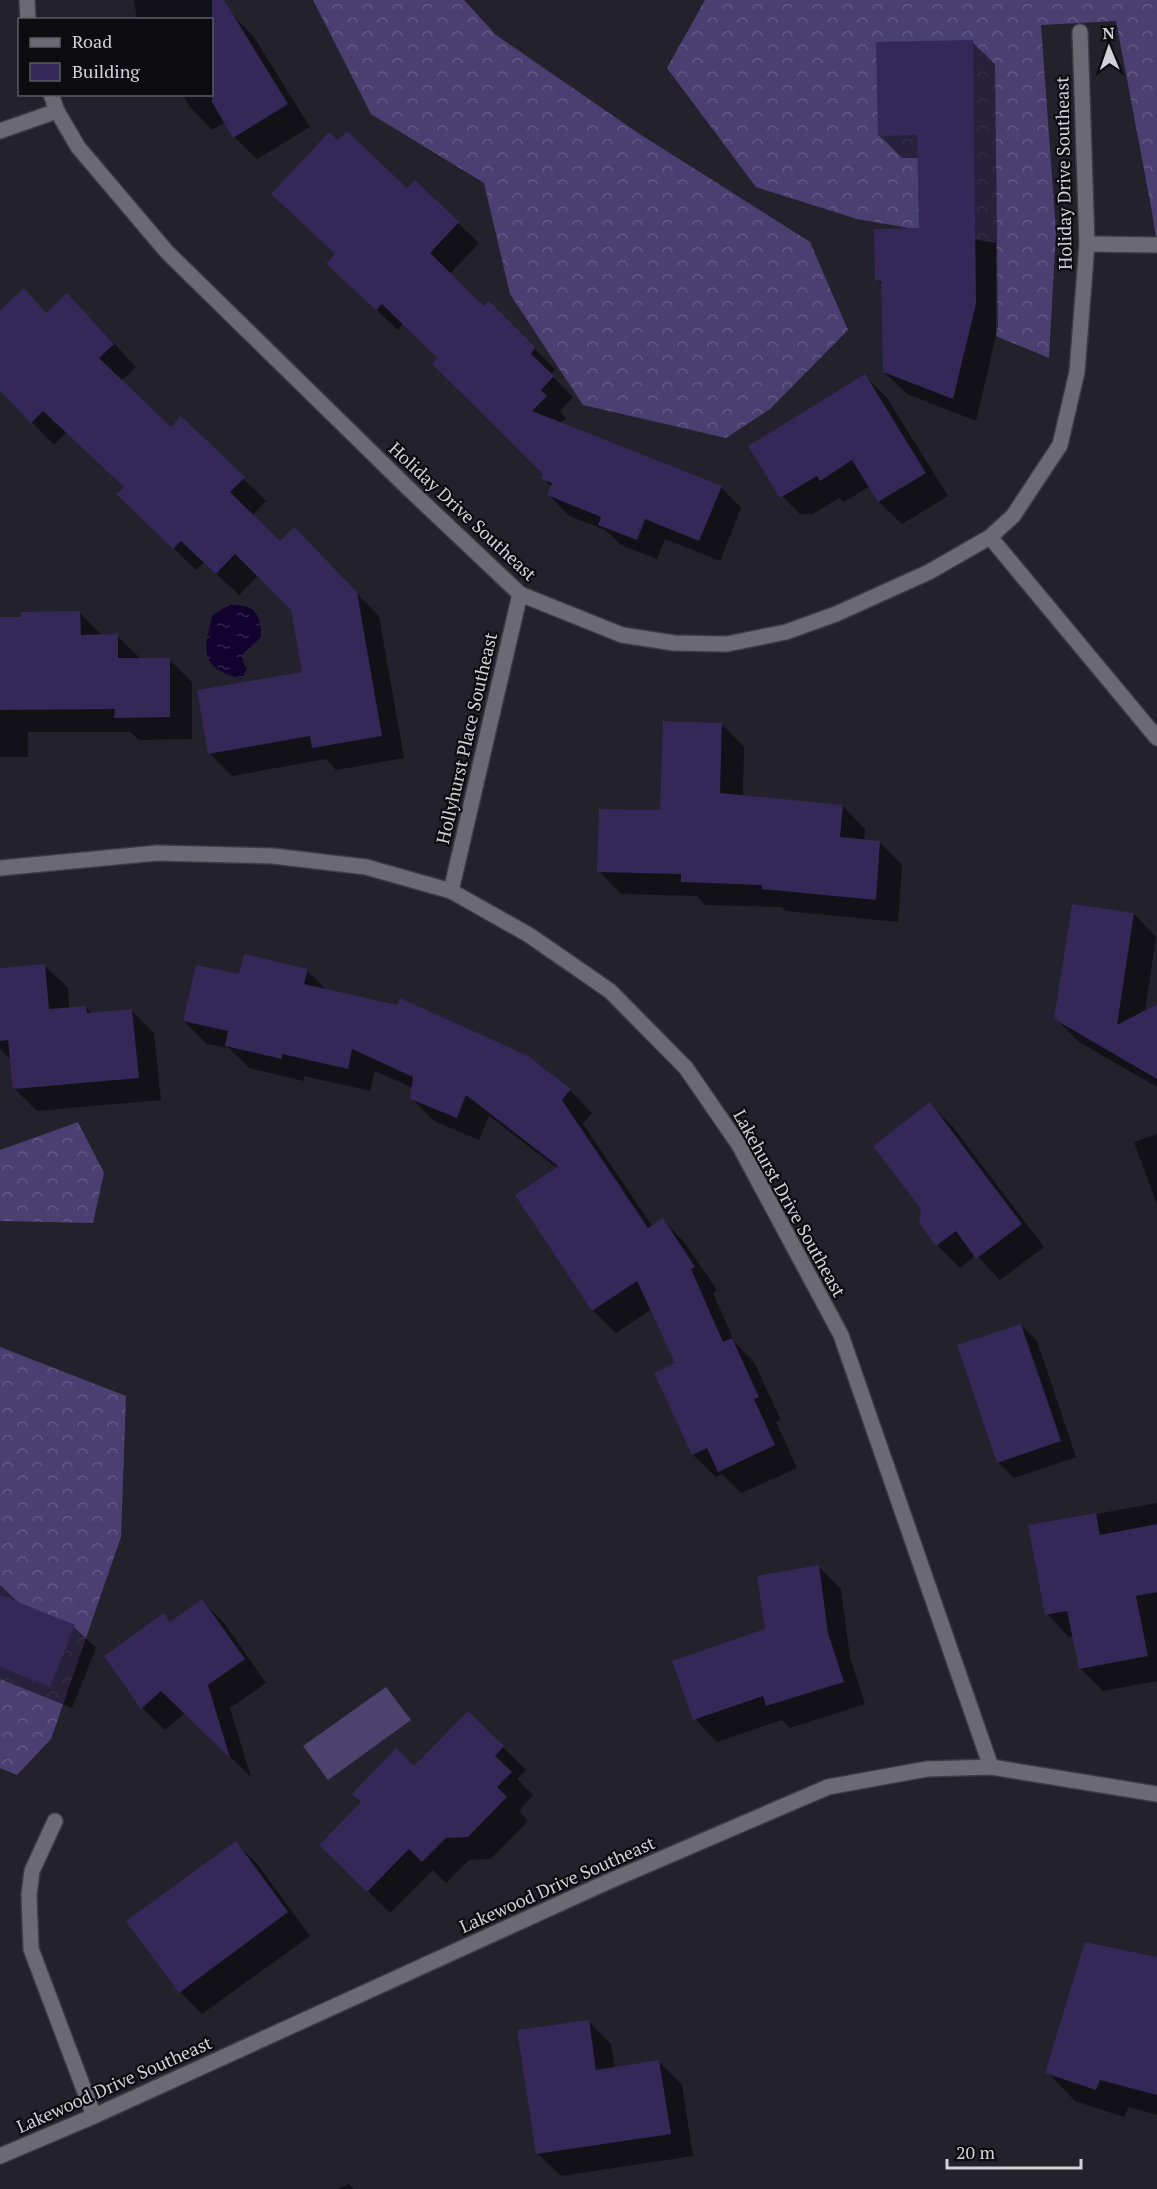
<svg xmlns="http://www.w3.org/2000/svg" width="1157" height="2189" font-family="'PT Serif',serif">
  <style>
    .forest { fill: url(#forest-crowns) }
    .garden { fill: #4b426d }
    .water { fill: url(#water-ripples) }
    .shadow { fill: #0007 }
    .building { fill: #332858 }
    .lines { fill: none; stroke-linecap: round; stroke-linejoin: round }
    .minor-casing { stroke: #3b3b42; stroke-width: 18 }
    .minor { stroke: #6a6974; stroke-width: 15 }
    .labels { text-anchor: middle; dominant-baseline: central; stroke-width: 4.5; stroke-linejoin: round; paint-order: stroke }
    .street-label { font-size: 18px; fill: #d1d1d7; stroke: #0c0c10 }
  </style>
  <defs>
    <pattern id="forest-crowns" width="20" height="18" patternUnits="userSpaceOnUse" patternTransform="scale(1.5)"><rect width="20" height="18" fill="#493f71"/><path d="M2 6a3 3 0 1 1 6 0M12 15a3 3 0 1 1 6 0" fill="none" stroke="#625a84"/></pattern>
    <pattern id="water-ripples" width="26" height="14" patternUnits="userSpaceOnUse" patternTransform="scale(1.5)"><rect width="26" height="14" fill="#11022f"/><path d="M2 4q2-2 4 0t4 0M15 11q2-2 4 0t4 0" fill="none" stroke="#33264c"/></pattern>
  </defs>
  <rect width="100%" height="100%" fill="#23212b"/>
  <!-- forest -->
  <g class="forest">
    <path d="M313 0H464L496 35 638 133 810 242 848 330 770 409 726 438 583 405 510 294 484 183 371 114Z"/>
    <path d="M705 0H1157V246L1152 212 1116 21 1041 25 1056 231 1049 358 996 336V243L857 219 756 187 667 68Z"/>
    <path d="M78 1122 104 1173 93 1223 0 1221V1150Z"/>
    <path d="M0 1347 126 1396 121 1537 51 1739 17 1775 0 1768Z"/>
  </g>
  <!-- garden -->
  <path class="garden" d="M386 1687 411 1720 328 1780 303 1746Z"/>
  <!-- water -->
  <path class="water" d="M229 605C253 604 261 612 261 637L242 655 244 665 247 668 242 679C200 668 202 652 213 615Z"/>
  <!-- shadow -->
  <g class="shadow">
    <path d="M134 0H213L232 14 254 37 310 127 257 159 234 137 225 122 212 130 190 107 182 94H212V20H137Z"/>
    <path d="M972 42 995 64 998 327 976 421 907 394 884 372 883 286 876 279 920 230 919 158H902L879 135Z"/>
    <path d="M415 182 479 243 449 275 484 308 489 303 555 369 551 375 573 397 560 411 566 418 560 424 721 487 741 508 720 561 665 539 657 559 621 545 605 530 569 516 549 495 552 487 543 478 545 474 439 358 403 323 398 330 349 284 407 190Z"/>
    <path d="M24 290 47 314 90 318 136 367 121 381 171 429 181 418 266 501 252 516 280 543 294 529 379 616 404 758 336 770 326 759 232 776 209 753 304 674 293 609 259 575 239 595 204 562 196 570 141 517 125 487 67 432 54 445 0 389V312Z"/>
    <path d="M864 375 887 398 948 496 902 524 879 502 870 486 844 502 839 498 813 514H800L777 491Z"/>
    <path d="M80 613 103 636H117L141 659H169L192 682V739L139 740 130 732H28V757H0V618Z"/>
    <path d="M722 724 744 747 743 796 843 806 865 829 864 841 879 842 902 865 898 922 786 911 782 907 705 905 697 896 621 894 599 871 662 812Z"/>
    <path d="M1134 914 1156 937 1145 1012 1157 1006V1087L1079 1042 1056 1019Z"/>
    <path d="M45 966 68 988 69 1009 86 1007 93 1014 132 1011 154 1033 161 1100 37 1111 14 1088 11 1060 0 1049V969Z"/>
    <path d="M307 970 327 991 570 1090 592 1113 583 1124 653 1227 663 1220 685 1243 717 1290 713 1293 735 1343 754 1362 781 1420 776 1422 797 1468 741 1493 722 1474 716 1477 693 1455 677 1364 652 1309 616 1333 593 1310 517 1195 557 1168 489 1116 479 1140 434 1121 411 1098 413 1088 375 1071 370 1091 304 1076V1081L249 1068 229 1048 207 1044 184 1021 240 976Z"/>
    <path d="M930 1104 953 1127 1044 1247 1000 1280 976 1255 960 1268 937 1245Z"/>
    <path d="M1157 1134V1204L1134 1142Z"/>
    <path d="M1021 1325 1037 1341 1076 1457 1014 1478 998 1462Z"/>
    <path d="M1157 1503V1681L1103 1691 1080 1668 1074 1636 1069 1637 1047 1614 1030 1526Z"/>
    <path d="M819 1567 841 1589 850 1657 865 1704 790 1728 782 1720 717 1742 695 1719Z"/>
    <path d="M0 1585 21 1605 74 1627 96 1648 72 1708 0 1679Z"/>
    <path d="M202 1601 225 1624 266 1683 230 1708 251 1777 185 1713 165 1730 142 1708 106 1657 164 1615 172 1623Z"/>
    <path d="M468 1713 526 1770 517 1779 533 1795 519 1811 528 1821 491 1859 469 1860 446 1883 433 1870 390 1913 321 1845 414 1768Z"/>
    <path d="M236 1843 258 1865 310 1936 202 2014 180 1992Z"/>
    <path d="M1157 1964V2115L1129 2107 1124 2117 1075 2101 1047 2072Z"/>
    <path d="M588 2021 611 2044 615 2069 659 2062 682 2085 693 2156 561 2176 538 2154Z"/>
    <path d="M349 2184 354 2189H338Z"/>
  </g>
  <!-- building -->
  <g class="building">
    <path d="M212 0H224L288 104 233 138 212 102Z"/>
    <path d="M973 40 976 304 953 399 883 372 881 281 875 280 874 229 919 228 917 135 878 136 876 42Z"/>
    <path d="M347 131 407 188 415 180 459 222 430 253 484 306 489 301 535 347 531 354 554 376 541 390 547 396 532 411 722 486 699 541 645 519 637 540 598 525 601 517 547 495 552 483 541 479 543 474 432 364 437 358 382 304 376 310 326 264 335 254 271 194 329 132 338 140Z"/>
    <path d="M24 288 46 313 67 293 114 344 99 358 171 427 181 416 245 477 230 492 280 541 294 527 357 592 382 736 312 748 310 736 208 754 197 690 302 672 291 610 235 554 216 574 181 541 173 549 116 494 124 487 43 411 31 423 0 391V310Z"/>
    <path d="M865 374 926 473 878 502 852 460 820 481 817 476 780 498 748 446Z"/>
    <path d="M80 611 81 635 118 634V658H170V717L114 718 115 709 0 710V617H21V612Z"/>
    <path d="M663 721 722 723 720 793 843 805 840 837 880 841 876 900 762 889V885L681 882V874L597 872 599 809 660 810Z"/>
    <path d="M1072 904 1134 913 1117 1025 1157 1004V1079L1054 1019Z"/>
    <path d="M244 954 308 969 304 984 397 1005 400 998 528 1056 571 1089 562 1100 648 1228 663 1218 695 1267 691 1269 723 1342 732 1338 759 1397 754 1399 775 1445 718 1472 707 1448 692 1455 654 1373 675 1363 637 1281 592 1311 515 1195 558 1166 466 1095 457 1118 410 1099 413 1077 352 1049 348 1069 282 1054V1059L225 1046 228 1031 183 1021 196 965 239 974Z"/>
    <path d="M45 964 49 1009 86 1006 87 1013 132 1009 139 1078 13 1089 8 1040 0 1041V968Z"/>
    <path d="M930 1102 1022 1224 976 1259 956 1231 936 1246 919 1223 921 1209 873 1146Z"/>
    <path d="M1021 1324 1061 1441 997 1463 957 1345Z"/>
    <path d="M1096 1513 1100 1535 1157 1524V1592L1136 1596 1148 1656 1079 1669 1067 1611 1045 1615 1028 1525Z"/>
    <path d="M819 1565 828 1633 844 1682 766 1706 763 1696 693 1720 672 1661 765 1629 757 1576Z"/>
    <path d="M0 1595 75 1625 50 1687 0 1667Z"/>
    <path d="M202 1599 245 1659 208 1685 230 1758 161 1691 141 1709 104 1656 164 1613 170 1622Z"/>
    <path d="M468 1711 504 1746 495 1756 512 1772 497 1787 507 1797 468 1837 446 1838 422 1862 409 1849 367 1892 319 1845 361 1802 352 1794 396 1748 414 1766Z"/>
    <path d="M236 1841 288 1912 179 1993 126 1921Z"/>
    <path d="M1085 1942 1157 1957V2095L1100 2080 1096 2090 1045 2073Z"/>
    <path d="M589 2020 596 2070 659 2060 671 2134 536 2154 517 2030Z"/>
  </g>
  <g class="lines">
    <defs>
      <g id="minor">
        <path d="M27 0 28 20"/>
        <path d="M51 94 57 111 78 147 167 252 409 489 520 594 622 635 674 643 727 644 786 632 836 614 929 572 990 537 1013 516 1060 445 1077 372 1087 244 1080 32"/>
        <path d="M0 131 57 111"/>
        <path d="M1087 244 1157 245"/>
        <path d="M990 537 1157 738"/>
        <path d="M0 868 157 853 273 856 366 867 451 891 529 935 610 991 686 1068 739 1145 841 1335 991 1767"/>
        <path d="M451 891 520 594"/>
        <path d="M55 1821 32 1871 29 1895 31 1949 94 2116"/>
        <path d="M0 2156 94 2116 605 1883 828 1787 927 1769 991 1767 1157 1794"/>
      </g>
    </defs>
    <!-- minor casing -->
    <use href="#minor" class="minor-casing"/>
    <!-- minor -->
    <use href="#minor" class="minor"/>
  </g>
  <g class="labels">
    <!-- street labels -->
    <g class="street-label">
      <text transform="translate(1063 173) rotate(-91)">Holiday Drive Southeast</text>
      <text transform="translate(463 511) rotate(43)">Holiday Drive Southeast</text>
      <text transform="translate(466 738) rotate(-77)">Hollyhurst Place Southeast</text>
      <text transform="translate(790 1203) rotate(61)">Lakehurst Drive Southeast</text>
      <text transform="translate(557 1884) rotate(-24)">Lakewood Drive Southeast</text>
      <text transform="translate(114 2084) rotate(-24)">Lakewood Drive Southeast</text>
    </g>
  </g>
  <!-- legend -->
  <rect x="18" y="18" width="195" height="78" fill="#0c0c10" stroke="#5b5b60" stroke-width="1.5"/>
  <rect x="30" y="38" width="30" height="9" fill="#6a6974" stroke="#5b5b60" stroke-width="1.5"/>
  <text x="72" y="48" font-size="18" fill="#d1d1d7">Road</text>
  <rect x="30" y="63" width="30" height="18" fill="#332858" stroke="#5b5b60" stroke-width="1.5"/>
  <text x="72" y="78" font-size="18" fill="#d1d1d7">Building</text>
  <!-- north arrow -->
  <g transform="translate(1109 48) rotate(358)" stroke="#0c0c10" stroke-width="4.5" paint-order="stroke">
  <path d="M0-4.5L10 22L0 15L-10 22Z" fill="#d1d1d7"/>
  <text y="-9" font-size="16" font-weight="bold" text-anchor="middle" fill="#d1d1d7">N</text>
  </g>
  <!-- scale -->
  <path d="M947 2159v9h134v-9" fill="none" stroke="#d1d1d7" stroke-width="3"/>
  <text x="956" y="2159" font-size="18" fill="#d1d1d7" stroke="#0c0c10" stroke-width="4.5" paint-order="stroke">20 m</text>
</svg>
